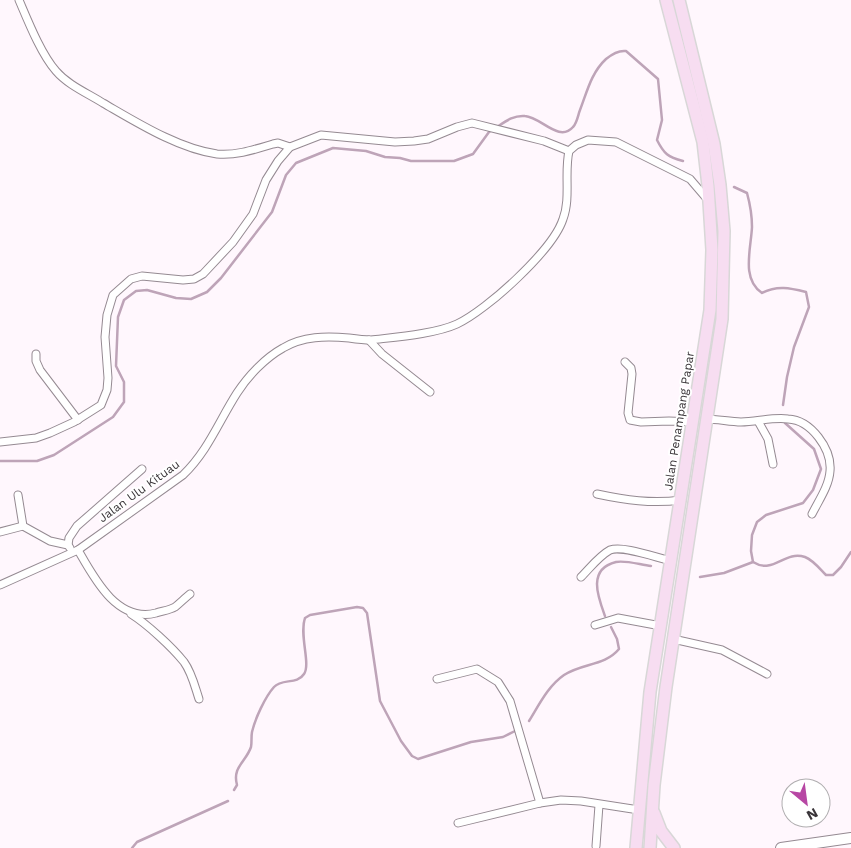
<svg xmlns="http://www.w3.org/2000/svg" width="851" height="848" font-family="'Work Sans',sans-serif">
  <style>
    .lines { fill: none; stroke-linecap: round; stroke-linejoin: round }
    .stream { stroke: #bea4b8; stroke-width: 2.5 }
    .minor-casing { stroke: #958a92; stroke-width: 9 }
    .secondary-casing { stroke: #958a92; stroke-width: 12 }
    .primary-casing { stroke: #d8d7d7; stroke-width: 14 }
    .minor { stroke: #fff; stroke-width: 7 }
    .secondary { stroke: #fff; stroke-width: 10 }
    .primary { stroke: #f7ddf1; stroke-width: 11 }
    .labels { text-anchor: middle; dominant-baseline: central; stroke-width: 4; stroke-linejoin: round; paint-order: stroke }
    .street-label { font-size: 12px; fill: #3a3539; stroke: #fff }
  </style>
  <rect width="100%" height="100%" fill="#fff7fd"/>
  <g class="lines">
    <!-- stream -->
    <g class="stream">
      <path d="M497 127C506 121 514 115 525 116 541 117 559 143 573 127 577 123 578 115 580 110 587 92 591 73 606 59 612 54 618 50 626 51L658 79 662 120 657 140C664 154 668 157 683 161"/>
      <path d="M734 187 747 193C750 204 752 216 752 227 751 249 741 279 762 293 777 285 790 288 806 292L809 307 794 347 787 377 783 405"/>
      <path d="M785 423 814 449 821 469 813 490 803 503 766 515 757 522 752 535 751 551 753 562C774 575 784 550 805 557 813 560 820 569 826 575H833L841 567 851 552"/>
      <path d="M0 461H37L54 455 113 417 124 402V382L116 366 118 317 124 300 136 291 147 290 176 298 191 299 207 292 221 278 272 212 286 175 296 163 333 148 366 151 385 157 400 158 411 161H454L473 154 489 132 493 130"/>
      <path d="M700 577 724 573 753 562"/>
      <path d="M605 616C598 597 587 569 616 562 626 560 641 565 651 566"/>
      <path d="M529 721C539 705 548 686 564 675 582 663 605 666 619 649L617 639 611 627"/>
      <path d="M234 790 237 785C232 767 246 762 251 747 252 742 251 737 252 732 255 719 265 697 274 687 282 678 297 685 304 674 311 664 299 635 305 618L310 615 357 607 363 608 367 613 380 701 401 741 412 756 418 759 471 742 503 737 515 731"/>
      <path d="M132 848 137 842 228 801"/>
    </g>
    <defs>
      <g id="minor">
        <path d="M19 0C28 21 41 54 56 71 68 85 87 93 103 103 136 122 179 149 217 154 236 156 256 149 273 144L278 143 290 147"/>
        <path d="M369 340 382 354 430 392"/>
        <path d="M36 354V361L40 370 78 420"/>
        <path d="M625 362 631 368 632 374 628 413 630 420 641 422 669 421 693 422"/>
        <path d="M706 419C718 419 730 422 741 422 756 422 772 417 788 419 811 420 832 449 830 471 829 486 819 500 812 514"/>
        <path d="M758 421 768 439 773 464"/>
        <path d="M0 442 36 438 50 433 74 422 101 405 107 390 108 378 105 337 107 315 113 295 131 279 142 276 183 280 194 279 203 274 233 242 253 214 266 180 278 161 290 147 321 135 395 142 414 141 428 139 457 127 472 123 544 141 569 151"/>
        <path d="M597 494C625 500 652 504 681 500"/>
        <path d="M18 495 23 526 50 541 68 545 70 548"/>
        <path d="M0 532 23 526"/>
        <path d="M68 545 69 538 77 526 142 469"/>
        <path d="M78 550C94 578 117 623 156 613 162 611 170 610 175 607 180 603 185 598 190 594"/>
        <path d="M581 577C590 568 599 556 610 550 623 545 657 558 672 561"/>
        <path d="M0 585 78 550 183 475C208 451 219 421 237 393 248 376 265 358 283 348 303 336 326 336 349 338 356 339 364 340 371 340 396 337 435 334 457 324 487 310 553 250 563 219 571 198 564 173 569 151L576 145 588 140 616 142 690 179 708 200"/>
        <path d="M131 614C147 624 172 647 184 662 192 673 195 687 199 699"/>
        <path d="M595 625 618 618 661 626"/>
        <path d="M673 639 722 650 767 674"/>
        <path d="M437 679 477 669 498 682 510 701 540 803"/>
        <path d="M458 823 540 803 561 800 581 801 639 810"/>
        <path d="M596 846 599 805"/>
      </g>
      <path id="secondary" d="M781 848 851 838"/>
      <g id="primary">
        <path d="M654 813 661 831 674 848"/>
        <path d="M636 848 650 692 710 310 712 250 708 186 703 142 666 0"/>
        <path d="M650 848 654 785 666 687 722 319 724 231 720 185 714 144 679 0"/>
      </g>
    </defs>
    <!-- minor casing -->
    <use href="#minor" class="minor-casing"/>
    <!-- secondary casing -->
    <use href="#secondary" class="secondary-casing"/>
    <!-- primary casing -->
    <use href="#primary" class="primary-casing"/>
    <!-- minor -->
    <use href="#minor" class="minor"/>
    <!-- secondary -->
    <use href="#secondary" class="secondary"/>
    <!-- primary -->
    <use href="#primary" class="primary"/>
  </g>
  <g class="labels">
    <!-- street labels -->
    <g class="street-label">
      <text transform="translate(679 421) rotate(-81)">Jalan Penampang Papar</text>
      <text transform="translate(139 491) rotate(-36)">Jalan Ulu Kituau</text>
    </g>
  </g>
  <!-- north arrow -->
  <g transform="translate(806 803) rotate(151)"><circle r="24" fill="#ffffff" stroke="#b0aeb0"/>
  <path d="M0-4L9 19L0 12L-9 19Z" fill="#b747a4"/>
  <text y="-8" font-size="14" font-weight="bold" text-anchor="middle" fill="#3a3539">N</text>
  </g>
</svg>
